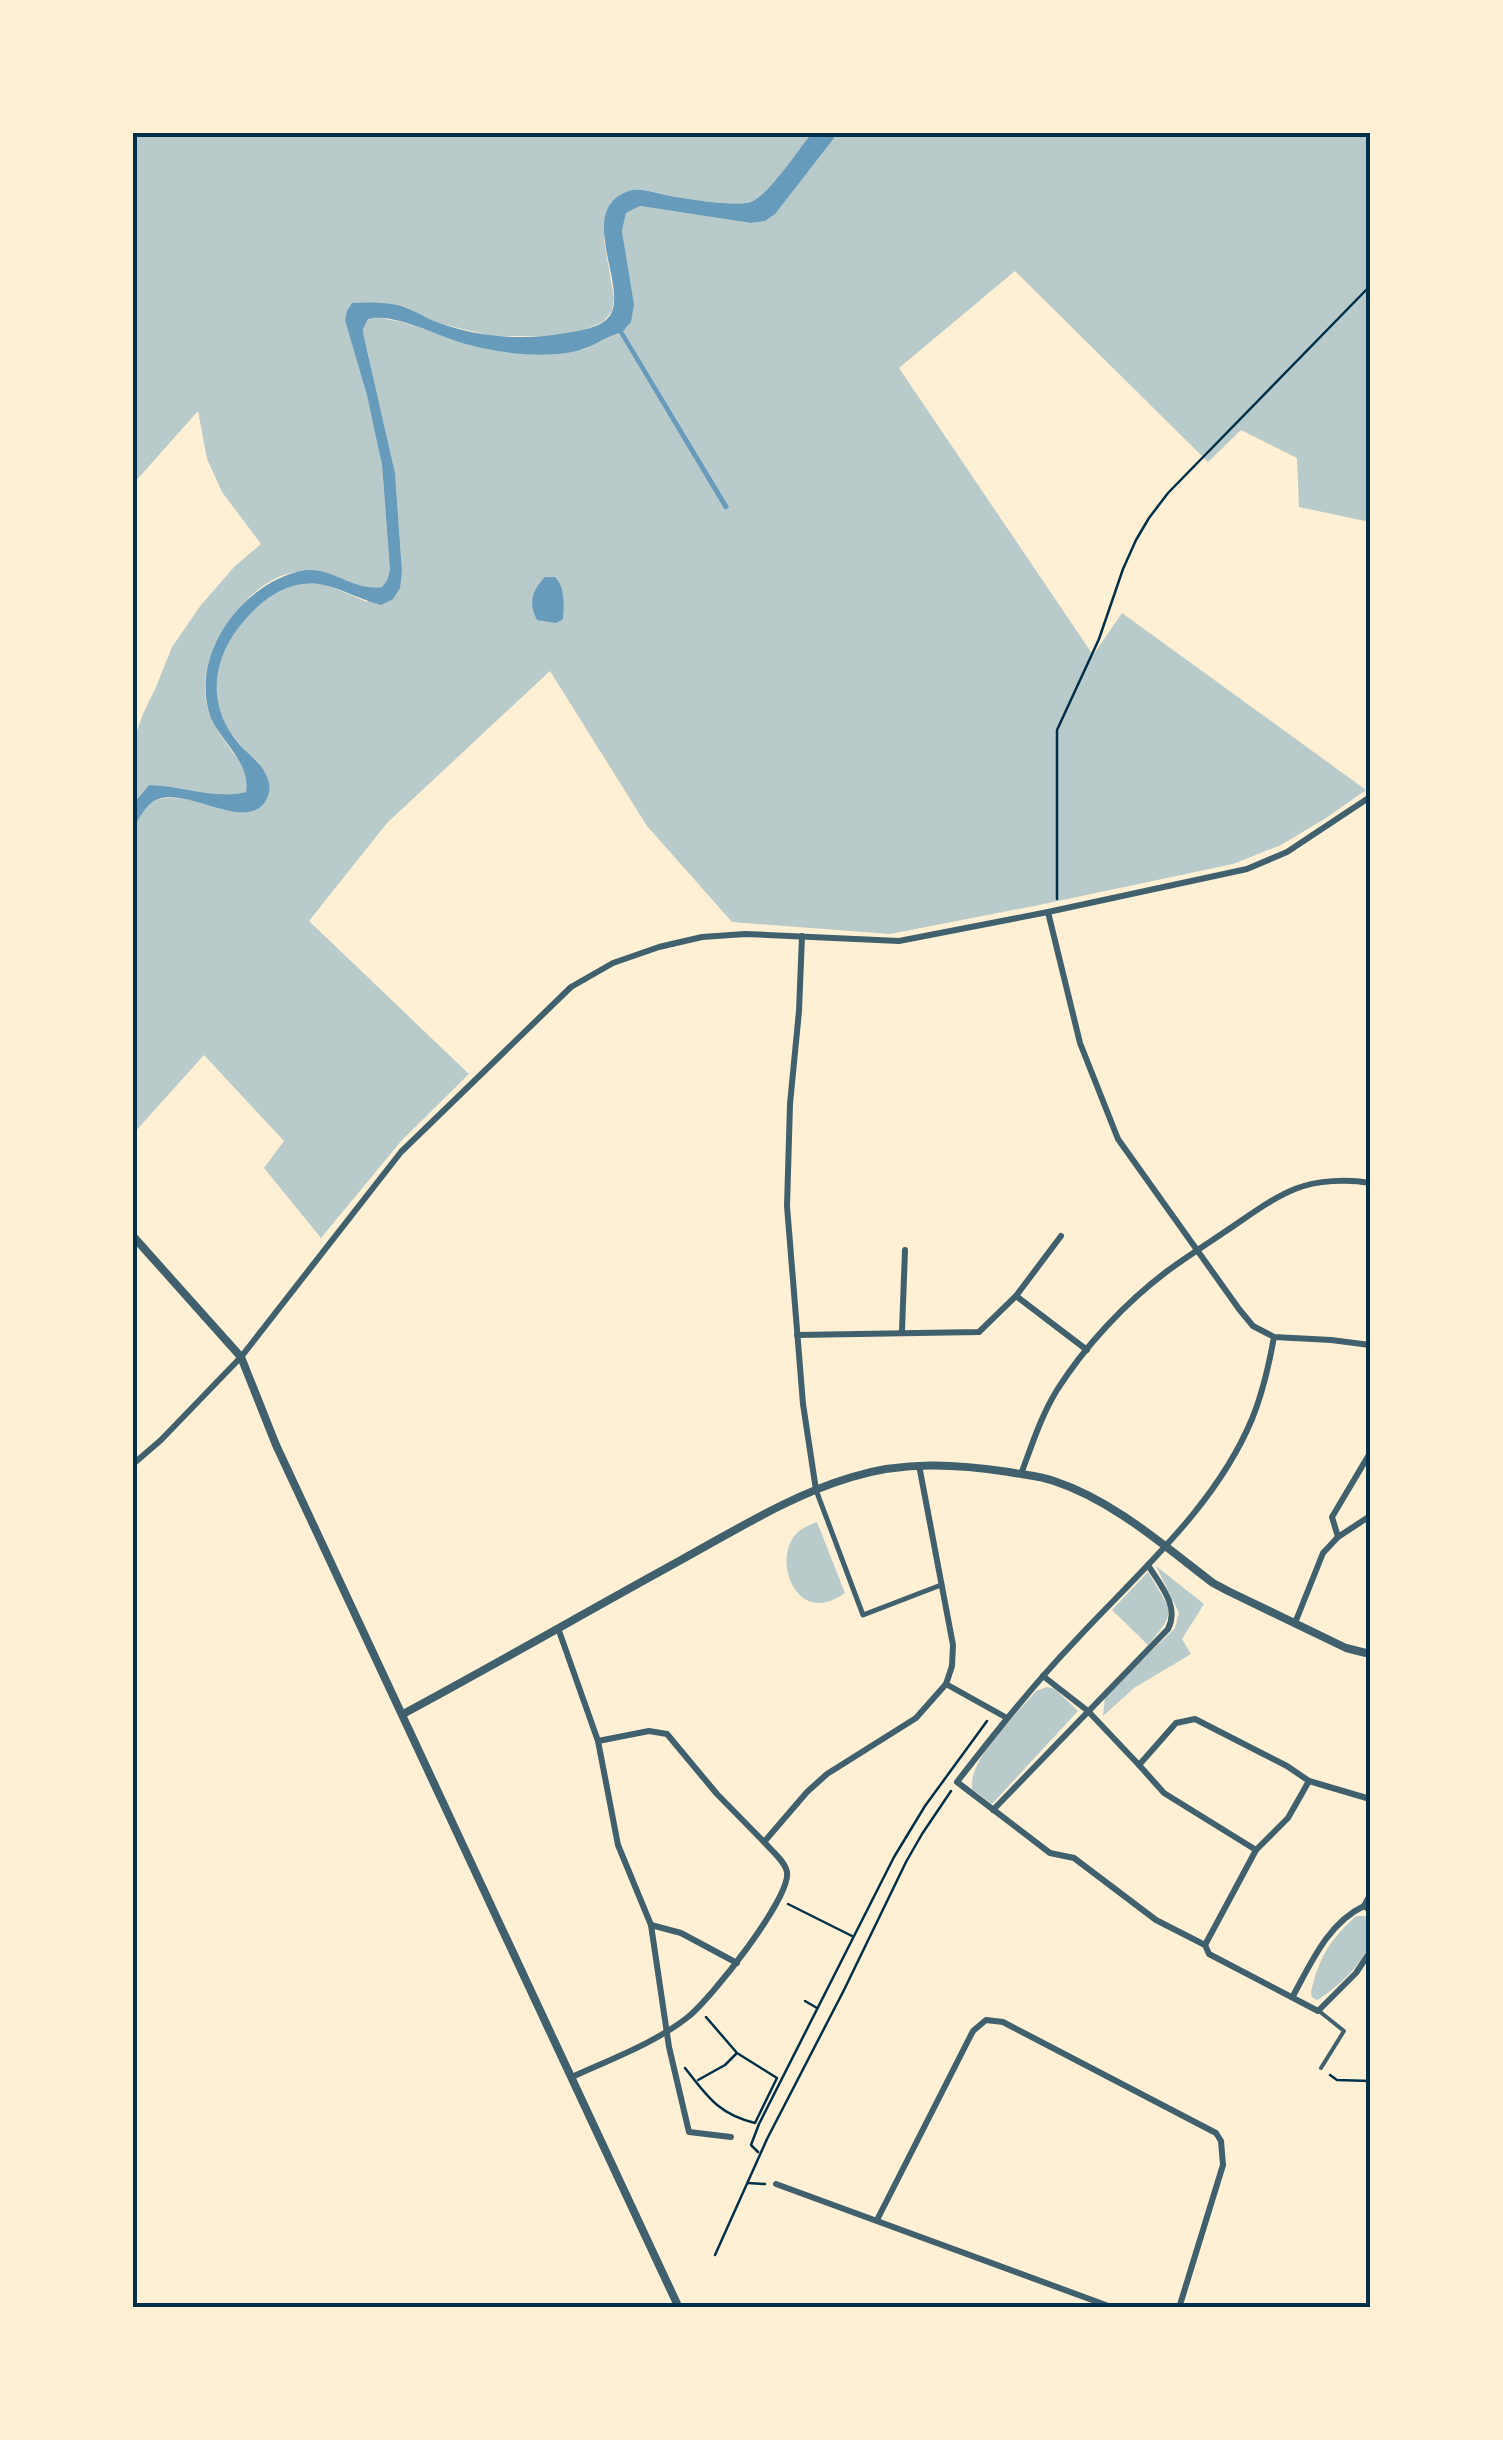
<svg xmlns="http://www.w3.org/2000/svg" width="1503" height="2440" font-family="Karla,sans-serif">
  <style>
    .green { fill: #b9caca }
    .water { fill: #669bbc }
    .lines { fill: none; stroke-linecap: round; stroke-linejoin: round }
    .path { stroke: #003049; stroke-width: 2.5 }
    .service { stroke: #3f606c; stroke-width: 4 }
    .pedestrian { stroke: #3f606c; stroke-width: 5 }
    .minor { stroke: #3f606c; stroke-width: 6 }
    .tertiary { stroke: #3f606c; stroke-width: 8 }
    .neatline { fill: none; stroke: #003049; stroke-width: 4 }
  </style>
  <rect width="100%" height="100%" fill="#fdf0d5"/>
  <!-- green -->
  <g class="green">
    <path d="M133 133H812C798 151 774 188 756 200 740 210 666 196 646 190L607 213 604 240 614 298 612 311 603 322 581 331 554 336H493L437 323 405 307 352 303 382 466 390 570 387 580 382 587 372 589C358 585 308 571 296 572 249 578 201 649 205 694 207 715 219 734 231 750 235 756 242 763 245 769 248 777 247 785 246 792 215 800 182 785 149 785L133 804 132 745 143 714 156 687 172 647 201 605 235 566 261 544 222 492 207 459 198 411 133 484Z"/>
    <path d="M838 133H1370V522L1299 507 1297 458 1241 430 1208 462 1015 271 899 368 1093 655 1122 613 1366 790 1326 818 1281 845 1233 864 1039 905 890 934 732 922 647 826 550 671 387 823 309 921 469 1074 402 1140 321 1238 264 1168 284 1141 204 1055 133 1134V829C138 821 143 809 151 803 170 788 227 811 251 812L258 762C244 749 227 733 220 714 215 698 214 676 219 660 229 627 266 590 301 584 323 580 347 594 367 602L402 571 395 474 364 337 363 329 367 319 376 317 402 322 489 350H582L622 331 634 304 622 231 626 213 640 206 751 223 765 221 775 213Z"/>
    <path d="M817 1522 845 1593C840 1596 836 1599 830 1601 790 1615 771 1549 802 1529 807 1526 812 1524 817 1522Z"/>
    <path d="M1156 1566 1204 1604 1182 1639 1191 1654 1134 1688 1103 1716 1105 1696 1175 1628 1179 1613Z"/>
    <path d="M1148 1572C1170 1611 1180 1609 1148 1645L1112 1610Z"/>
    <path d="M1047 1687 1055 1689 1078 1711 992 1804 972 1789C968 1759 1017 1714 1036 1691Z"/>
    <path d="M1356 1916H1364L1370 1919C1370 1927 1372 1937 1369 1944 1363 1964 1335 1990 1317 2000L1312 1997 1311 1992C1319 1957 1330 1940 1356 1916Z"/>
  </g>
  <!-- water -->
  <g class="water">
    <path d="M812 133H838L775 214 765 221 751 223 640 206 626 213 622 231 634 304 631 322 623 331 729 507 725 510 619 333C606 337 595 345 583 349 551 360 497 353 466 344 439 337 394 312 368 319L363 329 364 337 395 473 402 571 400 588 393 599 381 605C361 600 343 589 323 585 289 577 258 602 239 627 210 664 208 709 240 745 250 756 264 765 268 780 271 788 269 795 265 802 243 834 178 779 150 804 143 810 138 821 133 829V804L149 785C181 785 215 800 246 792 251 763 222 743 211 718 188 657 241 584 301 571 330 565 353 592 382 587L387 580 390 570 382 465 367 395 345 320 347 311 352 303C369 302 388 302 404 307 416 311 427 319 439 323 478 337 525 341 566 333 579 331 599 328 608 318 632 292 575 213 626 192 640 186 656 194 671 196 687 199 741 208 753 201 771 192 798 150 812 133Z"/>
    <path d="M545 577H555C565 587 564 605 563 619L556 623 537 620C528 602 532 591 545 577Z"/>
  </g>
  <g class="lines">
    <!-- path -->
    <g class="path">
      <path d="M1057 899V730L1099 639 1123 569 1136 540 1149 518 1168 493 1370 286"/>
      <path d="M788 1904 852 1936"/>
      <path d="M805 2001 817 2008"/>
      <path d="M685 2068C707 2096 718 2114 755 2123L777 2078 737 2053 706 2017"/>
      <path d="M1330 2075 1337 2080 1370 2081"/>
      <path d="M698 2080 725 2065 736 2054"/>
      <path d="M758 2152 751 2145 759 2124 894 1857 925 1806 987 1721"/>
      <path d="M748 2183 765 2184"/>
      <path d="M715 2255 767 2139 844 1990 906 1862 922 1834 951 1791"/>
    </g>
    <!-- service -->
    <path class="service" d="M1319 2011 1344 2031 1321 2068"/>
    <!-- pedestrian -->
    <path class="pedestrian" d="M816 1490 863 1615 941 1585"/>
    <!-- minor -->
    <g class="minor">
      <path d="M1048 912 1080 1043 1118 1139 1239 1309 1253 1326 1274 1337 1331 1340 1370 1345"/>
      <path d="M802 936 799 1011 790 1104 787 1206 803 1404 816 1490"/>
      <path d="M1016 1296 1087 1350"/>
      <path d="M902 1331 905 1250"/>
      <path d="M797 1335 979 1332 1016 1296 1061 1236"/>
      <path d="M1274 1337C1269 1365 1263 1392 1252 1419 1216 1506 1139 1572 1076 1640 1033 1685 995 1733 957 1782L1050 1853 1074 1858 1156 1920 1205 1945 1209 1954 1318 2011 1356 1973 1370 1952"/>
      <path d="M132 1465 161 1440 241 1357 401 1152 571 987 613 963 659 947 702 937 745 934 899 941 1048 912 1247 869 1287 852 1370 797"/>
      <path d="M919 1465 953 1645 952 1666 946 1684 1007 1718"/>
      <path d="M1021 1474C1032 1445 1041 1416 1057 1390 1085 1346 1125 1303 1166 1272 1185 1258 1204 1246 1223 1233 1246 1218 1270 1199 1295 1189 1317 1180 1348 1179 1370 1183"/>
      <path d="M1338 1537 1332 1517 1370 1453"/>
      <path d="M1295 1623 1323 1553 1338 1537 1370 1516"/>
      <path d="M558 1628 598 1741 618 1845 651 1925 669 2047 689 2132 731 2137"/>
      <path d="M1043 1676 1088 1711 1139 1765 1176 1723 1195 1719 1287 1766 1309 1781 1370 1799"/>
      <path d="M598 1741 649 1731 667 1734 717 1794 764 1842"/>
      <path d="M1139 1765 1164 1793 1256 1850"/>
      <path d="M993 1810 1168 1629C1180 1606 1160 1585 1148 1565"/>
      <path d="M1364 1906 1370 1895"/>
      <path d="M651 1925 681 1933 737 1963"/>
      <path d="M1205 1945 1256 1850 1288 1818 1309 1781"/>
      <path d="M1293 1996C1311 1963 1328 1923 1364 1906L1370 1910"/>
      <path d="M572 2077C611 2059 655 2043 688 2017 710 2000 791 1898 787 1872 785 1861 771 1850 764 1842L807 1792 827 1774 916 1718 946 1684"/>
      <path d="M776 2184 1114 2308"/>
      <path d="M877 2220 973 2031 986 2020 1003 2022 1216 2133 1221 2141 1223 2165 1179 2308"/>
    </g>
    <!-- tertiary -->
    <g class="tertiary">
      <path d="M132 1235 241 1357 276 1445 679 2308"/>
      <path d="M403 1714C496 1664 588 1611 681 1560 736 1530 791 1495 852 1477 904 1461 956 1464 1009 1472 1024 1475 1040 1476 1054 1481 1114 1501 1163 1545 1213 1583L1228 1591 1346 1648 1370 1654"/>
    </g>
  </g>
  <!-- border -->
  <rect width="1503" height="2440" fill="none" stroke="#fdf0d5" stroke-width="270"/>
  <rect x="135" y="135" width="1233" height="2170" class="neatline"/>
</svg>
